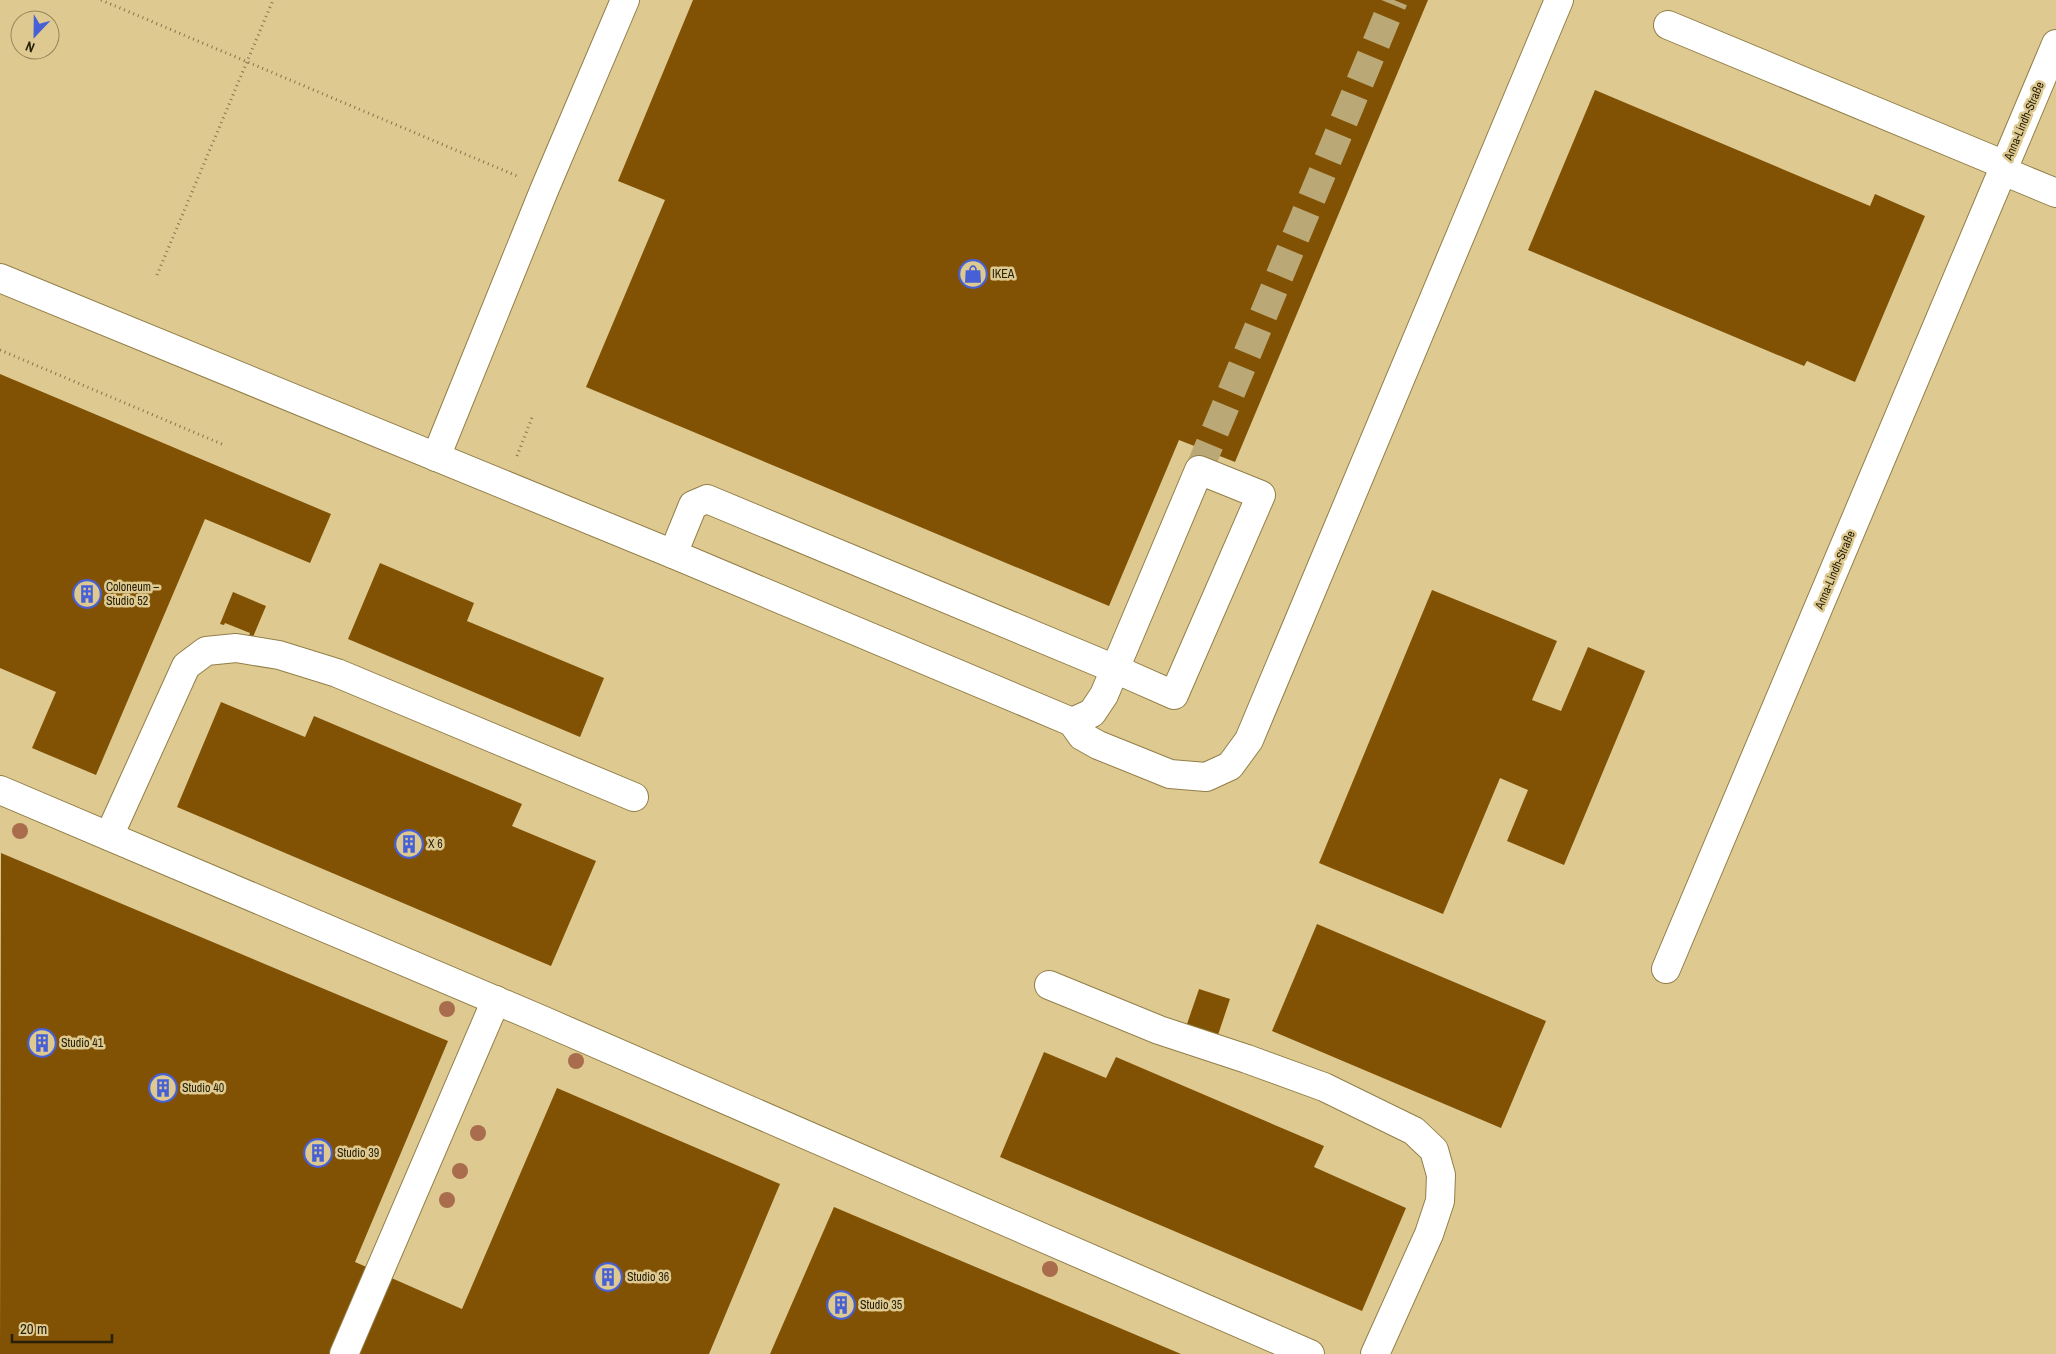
<svg xmlns="http://www.w3.org/2000/svg" width="2056" height="1354" font-family="'Archivo Narrow',sans-serif">
  <style>
    .building { fill: #815104 }
    .lines { fill: none; stroke-linecap: round; stroke-linejoin: round }
    .minor-tunnel { stroke: #baa876; stroke-width: 28; stroke-dasharray: 28 14; stroke-linecap: butt }
    .minor-casing { stroke: #927f48; stroke-width: 30 }
    .path { stroke: #83754d; stroke-width: 3; stroke-dasharray: 1 4; stroke-linecap: butt }
    .minor { stroke: #fff; stroke-width: 28 }
    .tree { fill: #a96c4c }
    .labels { text-anchor: middle; dominant-baseline: central; stroke-width: 5; stroke-linejoin: round; paint-order: stroke }
    .street-label { font-size: 12px; fill: #282009; stroke: #deca91 }
    .poi-label { font-size: 12px; fill: #282009; stroke: #deca91; text-anchor: start }
  </style>
  <rect width="100%" height="100%" fill="#deca91"/>
  <!-- building -->
  <g class="building">
    <path d="M693 0H1428L1235 462 1179 440 1109 606 586 387 665 200 618 181Z"/>
    <path d="M1595 90 1870 206 1875 194 1925 216 1855 382 1807 361 1804 366 1528 250Z"/>
    <path d="M0 374 331 514 310 563 205 519 96 775 32 748 56 692 0 668Z"/>
    <path d="M380 563 474 603 467 621 604 678 580 737 348 639Z"/>
    <path d="M1432 590 1557 641 1532 700 1561 711 1588 647 1645 671 1564 865 1507 841 1528 790 1500 778 1443 914 1319 863Z"/>
    <path d="M233 592 266 606 253 637 249 636 250 633 225 623 224 625 220 624Z"/>
    <path d="M221 702 305 737 314 716 522 804 512 826 596 861 551 966 177 807Z"/>
    <path d="M1 853 448 1041 355 1262 462 1309 557 1088 780 1184 709 1354H0Z"/>
    <path d="M1317 924 1546 1021 1501 1128 1272 1031Z"/>
    <path d="M1199 989 1230 999 1218 1035 1187 1024Z"/>
    <path d="M1044 1052 1106 1078 1116 1057 1324 1146 1314 1167 1406 1208 1362 1311 1000 1157Z"/>
    <path d="M834 1207 1181 1354H770Z"/>
  </g>
  <g class="lines">
    <!-- minor-tunnel -->
    <path class="minor-tunnel" d="M1199 470 1394 0"/>
    <defs>
      <g id="minor">
        <path d="M1668 25 2005 165"/>
        <path d="M2003 171 2056 193"/>
        <path d="M0 278 673 554 1072 722 1082 736 1098 745 1170 774 1206 777 1230 766 1249 740 1559 0"/>
        <path d="M436 457 545 188 625 0"/>
        <path d="M673 554 693 505 707 499 1115 669 1174 695 1261 495 1199 470 1115 669 1104 695 1092 713 1072 722"/>
        <path d="M0 790 542 1020 1310 1354"/>
        <path d="M109 836 186 666 206 651 236 648 279 655 337 673 634 797"/>
        <path d="M1666 969 2056 44"/>
        <path d="M1049 985 1159 1030 1247 1059 1324 1087 1414 1131 1434 1150 1441 1175 1440 1201 1429 1234 1375 1354"/>
        <path d="M344 1354 496 1000"/>
      </g>
    </defs>
    <!-- minor casing -->
    <use href="#minor" class="minor-casing"/>
    <!-- path -->
    <g class="path">
      <path d="M101 0 517 176"/>
      <path d="M157 275 273 0"/>
      <path d="M0 350 224 445"/>
      <path d="M517 456 533 415"/>
    </g>
    <!-- minor -->
    <use href="#minor" class="minor"/>
  </g>
  <!-- trees -->
  <g class="tree">
    <circle cx="20" cy="831" r="8"/>
    <circle cx="447" cy="1009" r="8"/>
    <circle cx="576" cy="1061" r="8"/>
    <circle cx="478" cy="1133" r="8"/>
    <circle cx="460" cy="1171" r="8"/>
    <circle cx="447" cy="1200" r="8"/>
    <circle cx="1050" cy="1269" r="8"/>
  </g>
  <!-- icons -->
  <defs>
    <symbol id="shop-ring" viewBox="-11 -11 22 22"><circle r="9.5" fill="#deca91" stroke="#4860d5" stroke-width="1.5"/><path d="M-5-2.5h2.3a2.7 3.5 0 0 1 5.4 0H5L5.5 6h-11ZM-1.5-2.5h3a1.5 2.3 0 0 0-3 0Z" fill="#4860d5"/></symbol>
    <symbol id="building-ring" viewBox="-11 -11 22 22"><circle r="9.5" fill="#deca91" stroke="#4860d5" stroke-width="1.5"/><path d="M-4-6H4V6H1V3H-1V6H-4ZM-2.5-4.3h1.7v1.8h-1.7ZM.8-4.3h1.7v1.8H.8ZM-2.5-1h1.7V.8h-1.7ZM.8-1h1.7V.8H.8Z" fill="#4860d5"/></symbol>
  </defs>
  <g fill-rule="evenodd">
    <use href="#shop-ring" x="957" y="258" width="32" height="32"/>
    <use href="#building-ring" x="71" y="578" width="32" height="32"/>
    <use href="#building-ring" x="393" y="828" width="32" height="32"/>
    <use href="#building-ring" x="26" y="1027" width="32" height="32"/>
    <use href="#building-ring" x="147" y="1072" width="32" height="32"/>
    <use href="#building-ring" x="302" y="1137" width="32" height="32"/>
    <use href="#building-ring" x="592" y="1261" width="32" height="32"/>
    <use href="#building-ring" x="825" y="1289" width="32" height="32"/>
  </g>
  <g class="labels">
    <!-- street labels -->
    <g class="street-label">
      <text transform="translate(2024 121) rotate(-67)">Anna-Lindh-Straße</text>
      <text transform="translate(1835 570) rotate(-67)">Anna-Lindh-Straße</text>
    </g>
    <!-- poi labels -->
    <g class="poi-label">
      <text x="992" y="274">IKEA</text>
      <text x="106" y="587">Coloneum –<tspan x="106" dy="14">Studio 52</tspan></text>
      <text x="428" y="844">X 6</text>
      <text x="61" y="1043">Studio 41</text>
      <text x="182" y="1088">Studio 40</text>
      <text x="337" y="1153">Studio 39</text>
      <text x="627" y="1277">Studio 36</text>
      <text x="860" y="1305">Studio 35</text>
    </g>
  </g>
  <!-- north arrow -->
  <g transform="translate(35 35) rotate(202)"><circle r="24" fill="#deca91" stroke="#95865b"/>
  <path d="M0-4L9 19L0 12L-9 19Z" fill="#4860d5"/>
  <text y="-8" font-size="14" font-weight="bold" text-anchor="middle" fill="#282009">N</text>
  </g>
  <!-- scale -->
  <path d="M12 1334v8h100v-8" fill="none" stroke="#282009" stroke-width="2.5"/>
  <text x="20" y="1334" font-size="15" fill="#282009" stroke="#deca91" stroke-width="4" paint-order="stroke">20 m</text>
</svg>
